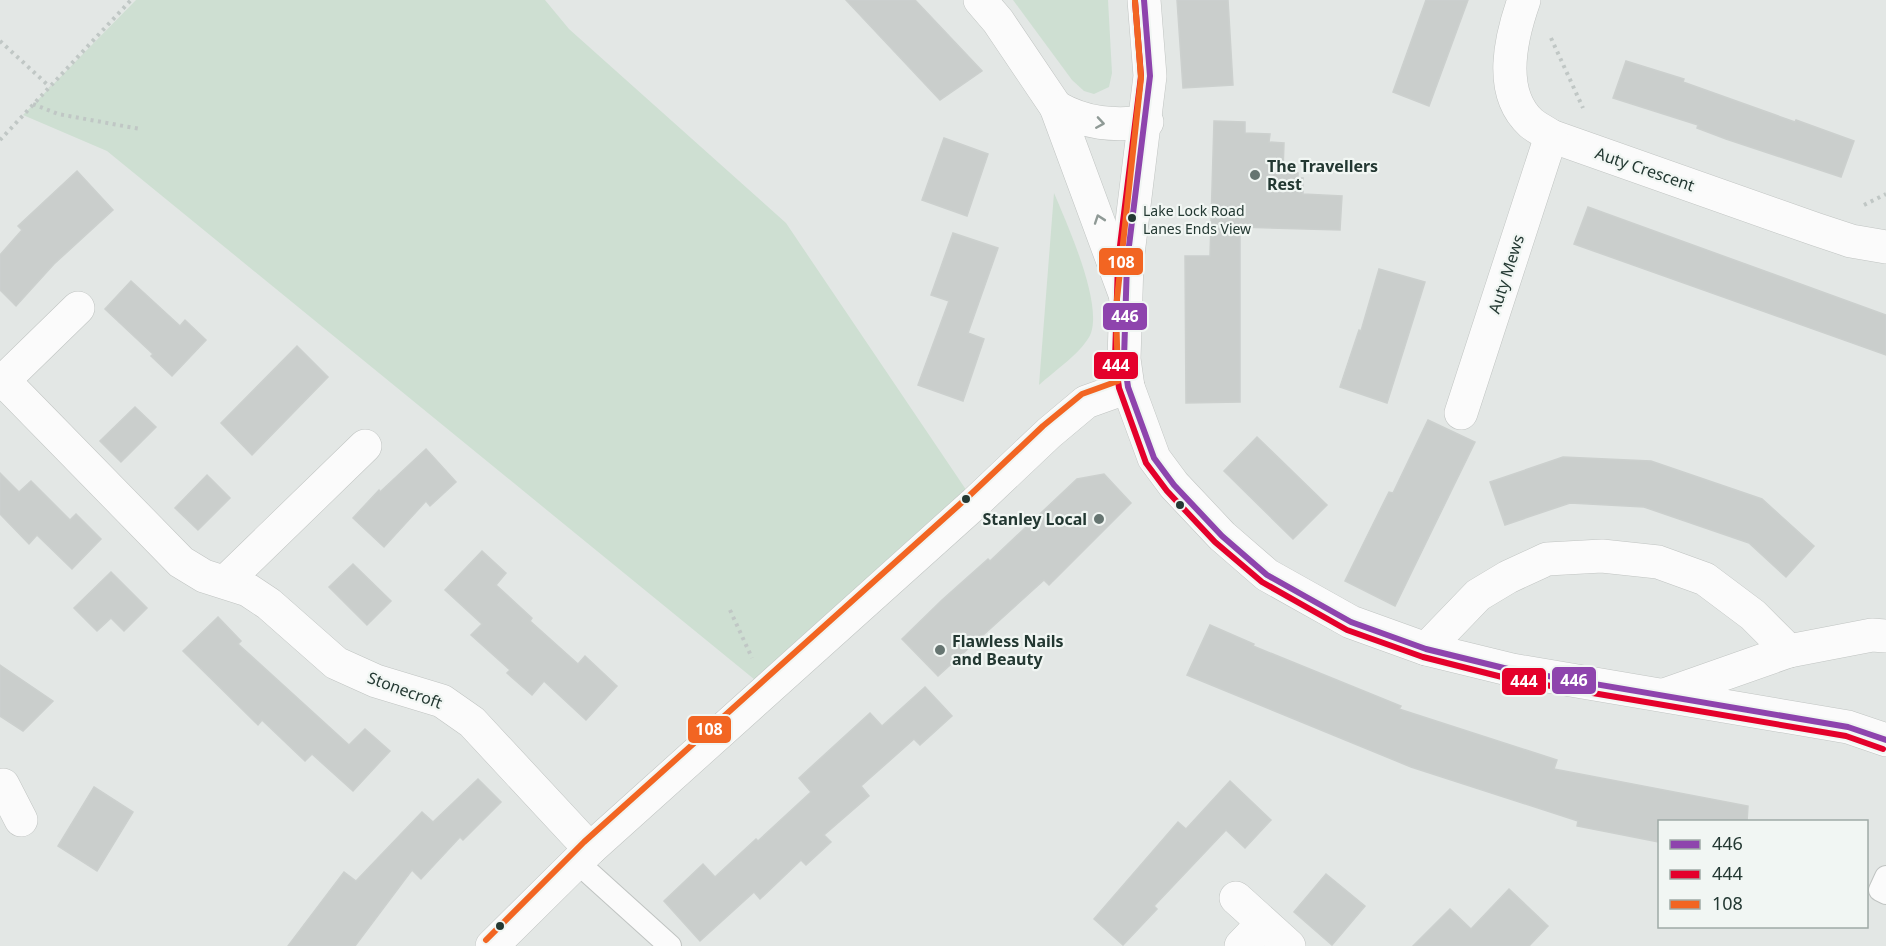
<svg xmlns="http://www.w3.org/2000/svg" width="1886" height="946" font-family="'Noto Sans',sans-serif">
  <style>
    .green { fill: #cedfd2 }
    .building { fill: #cacecc; stroke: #ccd0ce; stroke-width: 1.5 }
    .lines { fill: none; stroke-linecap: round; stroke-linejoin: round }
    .service-casing { stroke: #c0c4c2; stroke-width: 24 }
    .minor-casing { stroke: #c0c4c2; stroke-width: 34 }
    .tertiary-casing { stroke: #c0c4c2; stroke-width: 34 }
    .path { stroke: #c0c7c5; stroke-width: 4; stroke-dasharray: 3 4.5; stroke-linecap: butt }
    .service { stroke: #fbfbfb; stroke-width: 22 }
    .minor { stroke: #fbfbfb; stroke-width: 33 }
    .tertiary { stroke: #fbfbfb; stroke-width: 33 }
    .bus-1-casing { stroke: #f1f6f3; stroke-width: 10 }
    .bus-2-casing { stroke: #f1f6f3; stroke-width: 10 }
    .bus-3-casing { stroke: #f1f6f3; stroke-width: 10 }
    .bus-1 { stroke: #8e44ad; stroke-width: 6 }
    .bus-2 { stroke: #e4002b; stroke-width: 6 }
    .bus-3 { stroke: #f26522; stroke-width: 6 }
    .oneway { stroke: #8f9a96 }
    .poi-dot { fill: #667571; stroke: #f1f6f3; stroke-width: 2 }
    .bus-dot { fill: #233832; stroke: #f1f6f3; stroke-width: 2 }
    .labels { text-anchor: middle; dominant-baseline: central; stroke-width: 4.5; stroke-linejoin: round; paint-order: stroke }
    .bus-label { font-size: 14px; fill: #233832; stroke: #f1f6f3; text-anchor: start }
    .poi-label { font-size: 16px; font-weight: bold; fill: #233832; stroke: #f1f6f3; text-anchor: start }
    .street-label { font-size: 16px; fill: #233832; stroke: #f1f6f3 }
    .line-badge { stroke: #f1f6f3; stroke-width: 2 }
    .badge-label { font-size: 16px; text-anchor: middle; font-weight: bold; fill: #fff }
  </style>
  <rect width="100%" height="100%" fill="#e3e7e5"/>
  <!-- green -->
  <g class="green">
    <path d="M136 0H545L569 29 786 223 975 503 766 689 107 151 23 115Z"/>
    <path d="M1013 0H1108L1112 73 1109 87 1094 94 1084 91 1072 80Z"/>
    <path d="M1054 193C1067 224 1102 301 1091 333 1084 351 1053 372 1039 385Z"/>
  </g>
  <!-- building -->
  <g class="building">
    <path d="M846 0H915L982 71 940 100Z"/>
    <path d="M1177 0H1228L1233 85 1183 88Z"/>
    <path d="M1426 0H1468L1429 106 1393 92Z"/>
    <path d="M1626 61 1684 79 1683 82 1795 122 1796 120 1854 141 1841 177 1726 139 1697 128 1698 125 1613 98Z"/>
    <path d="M1214 121 1245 122V133L1270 134 1269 142 1284 143 1283 172 1298 173V178H1303V194L1342 196 1340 230 1240 227V402L1186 403 1185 256H1210Z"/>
    <path d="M944 138 988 154 967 216 922 200Z"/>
    <path d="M77 171 113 210 54 264 16 306 0 290V255L22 230 18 226Z"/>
    <path d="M1588 207 1886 315V355L1574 244Z"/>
    <path d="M953 233 998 248 968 333 984 339 963 401 918 385 949 301 931 295Z"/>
    <path d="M1379 269 1425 282 1387 403 1340 387 1359 330 1361 331Z"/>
    <path d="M131 281 180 326 185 320 206 340 172 376 151 356 153 354 105 309Z"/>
    <path d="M297 346 328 377 252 455 221 423Z"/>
    <path d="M135 407 156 427 121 462 100 441Z"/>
    <path d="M1428 420 1475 442 1395 606 1345 581 1389 492 1393 493Z"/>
    <path d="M1257 437 1327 505 1293 539 1224 471Z"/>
    <path d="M426 449 456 482 430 506 426 501 384 547 353 518 379 490 380 492Z"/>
    <path d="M1563 457 1651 461 1762 499 1814 546 1786 577 1749 543 1644 507 1570 503 1505 525 1490 482Z"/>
    <path d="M0 473 19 492 31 481 70 520 76 514 101 539 72 569 37 535 29 544 0 514Z"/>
    <path d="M1104 474 1131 503 1049 585 1044 580 938 676 902 639 942 600 988 559 990 561 1077 479Z"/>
    <path d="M207 475 230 498 198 530 175 508Z"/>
    <path d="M482 551 506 573 496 585 532 618 530 621 578 664 585 656 617 686 586 720 544 681 532 695 507 673 510 670 471 635 482 624 445 590Z"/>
    <path d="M353 564 391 601 367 625 329 587Z"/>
    <path d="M111 572 147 608 124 631 111 618 97 631 74 608Z"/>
    <path d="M218 617 241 641 238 644 349 745 365 729 390 751 353 791 312 754 305 761 262 720 258 725 183 651Z"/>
    <path d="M1210 625 1254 644 1253 646 1401 706 1399 709 1557 760 1554 769 1748 806 1747 822H1659V842L1577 826 1578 821 1411 767 1187 675Z"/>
    <path d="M0 665 53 701 23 731 0 716Z"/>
    <path d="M925 687 952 716 920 745 914 739 861 786 869 796 824 835 831 842 806 865 801 860 760 899 754 892 700 941 664 901 703 864 715 877 756 839 758 841 811 792 799 778 870 713 882 726Z"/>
    <path d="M478 779 501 802 463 840 460 837 421 879 412 870 355 946H288L344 872 356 881 422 812 433 822Z"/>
    <path d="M1230 781 1271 820 1245 848 1226 830 1154 906 1157 909 1123 945 1094 919 1178 822 1186 829Z"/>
    <path d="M94 787 133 812 97 871 58 846Z"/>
    <path d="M1326 874 1365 906 1332 945 1294 912Z"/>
    <path d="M1509 889 1548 926 1529 946H1413L1450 909 1471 929Z"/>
  </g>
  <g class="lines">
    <defs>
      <g id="service">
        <path d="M577 862 670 946"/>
        <path d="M1886 877 1880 890 1886 893"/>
      </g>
      <g id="minor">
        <path d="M980 0 998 21 1056 107 1125 294"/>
        <path d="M1524 0C1511 37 1497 92 1531 123 1537 128 1544 131 1551 136L1815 229 1851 241 1886 247"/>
        <path d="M1056 107C1086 124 1113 126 1147 122"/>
        <path d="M3 380 181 562 204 576 248 590 269 604 336 663 376 681 442 701 472 722 590 849"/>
        <path d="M0 384 78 308"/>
        <path d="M1461 413 1551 136"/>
        <path d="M225 582 365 446"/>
        <path d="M1426 649 1478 595 1508 577 1547 559 1602 556 1658 562 1705 579 1753 615 1789 651"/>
        <path d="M1664 695 1789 651 1872 635 1886 636"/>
        <path d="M0 786 3 785 21 820"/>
        <path d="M1236 898 1289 946"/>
        <path d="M1241 946 1263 923"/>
      </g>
      <g id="tertiary">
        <path d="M1144 0 1150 76 1127 262 1124 359 1128 387 1154 458 1174 485 1222 536 1267 575 1351 622 1426 649 1512 670 1848 727 1886 740"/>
        <path d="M492 946 590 849 975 503 1049 433 1086 402 1128 387"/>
      </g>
    </defs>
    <!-- service casing -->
    <use href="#service" class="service-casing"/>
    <!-- minor casing -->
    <use href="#minor" class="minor-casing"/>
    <!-- tertiary casing -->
    <use href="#tertiary" class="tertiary-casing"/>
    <!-- path -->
    <g class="path">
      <path d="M1551 38 1583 108"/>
      <path d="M0 41 50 87"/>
      <path d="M33 104 58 114 140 129"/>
      <path d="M0 140 131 0"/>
      <path d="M1864 205 1886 194"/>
      <path d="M730 610 752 658"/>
    </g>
    <!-- service -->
    <use href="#service" class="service"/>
    <!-- minor -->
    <use href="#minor" class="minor"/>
    <!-- tertiary -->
    <use href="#tertiary" class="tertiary"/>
    <defs>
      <path id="bus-1" d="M1144 0 1150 76 1127 262 1124 359 1128 387 1154 458 1174 485 1222 536 1267 575 1351 622 1426 649 1512 670 1848 727 1886 740"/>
      <path id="bus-2" d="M1135 1 1141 76 1118 262 1115 359 1119 388 1146 463 1167 491 1215 542 1262 582 1347 630 1423 657 1510 679 1846 736 1883 749"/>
      <path id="bus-3" d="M486 940 584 842 969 496 1043 426 1082 394 1118 381 1116 308 1141 78 1135 1"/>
    </defs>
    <!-- bus-1 casing -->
    <use href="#bus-1" class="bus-1-casing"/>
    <!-- bus-2 casing -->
    <use href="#bus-2" class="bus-2-casing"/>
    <!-- bus-3 casing -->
    <use href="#bus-3" class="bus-3-casing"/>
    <!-- bus-1 -->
    <use href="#bus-1" class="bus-1"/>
    <!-- bus-2 -->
    <use href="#bus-2" class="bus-2"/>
    <!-- bus-3 -->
    <use href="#bus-3" class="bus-3"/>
  </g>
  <!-- one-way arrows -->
  <defs><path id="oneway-chevron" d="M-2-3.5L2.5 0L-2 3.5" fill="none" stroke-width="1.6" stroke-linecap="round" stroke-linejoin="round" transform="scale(1.5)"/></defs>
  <g class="oneway">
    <use href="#oneway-chevron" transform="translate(1100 123) rotate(9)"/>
    <use href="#oneway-chevron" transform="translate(1099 219) rotate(-109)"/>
  </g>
  <!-- markers -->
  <g class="poi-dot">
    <circle cx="1255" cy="175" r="6"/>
    <circle cx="1099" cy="519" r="6"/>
    <circle cx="940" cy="650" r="6"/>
  </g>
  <g class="bus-dot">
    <circle cx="1132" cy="218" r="5"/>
    <circle cx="966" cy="499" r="5"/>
    <circle cx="1180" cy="505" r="5"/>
    <circle cx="500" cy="926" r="5"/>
  </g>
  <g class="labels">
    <!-- bus labels -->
    <g class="bus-label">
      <text x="1143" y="210">Lake Lock Road<tspan x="1143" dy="18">Lanes Ends View</tspan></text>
    </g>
    <!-- poi labels -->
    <g class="poi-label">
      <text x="1267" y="166">The Travellers<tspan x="1267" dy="18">Rest</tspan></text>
      <text x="1087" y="519" text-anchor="end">Stanley Local</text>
      <text x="952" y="641">Flawless Nails<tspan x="952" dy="18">and Beauty</tspan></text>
    </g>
    <!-- street labels -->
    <g class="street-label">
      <text transform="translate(1645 169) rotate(19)">Auty Crescent</text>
      <text transform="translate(1506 274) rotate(-72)">Auty Mews</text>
      <text transform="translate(405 690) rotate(20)">Stonecroft</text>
    </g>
  </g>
  <g class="line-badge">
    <rect x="1098" y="247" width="46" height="29" rx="6" fill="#f26522"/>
    <rect x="1102" y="302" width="46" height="29" rx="6" fill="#8e44ad"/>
    <rect x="1093" y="351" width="46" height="29" rx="6" fill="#e4002b"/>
    <rect x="1551" y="666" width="46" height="29" rx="6" fill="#8e44ad"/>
    <rect x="1501" y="667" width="46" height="29" rx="6" fill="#e4002b"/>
    <rect x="687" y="715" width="45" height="29" rx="6" fill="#f26522"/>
  </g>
  <g class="badge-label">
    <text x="1121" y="268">108</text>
    <text x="1125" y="322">446</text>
    <text x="1116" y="371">444</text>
    <text x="1574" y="686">446</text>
    <text x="1524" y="687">444</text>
    <text x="709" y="735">108</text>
  </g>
  <!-- legend -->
  <rect x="1658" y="820" width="210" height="108" fill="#f1f6f3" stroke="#9faaa6" stroke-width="1.5"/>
  <rect x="1670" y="840" width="30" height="9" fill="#8e44ad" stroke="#9faaa6" stroke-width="1.5"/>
  <text x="1712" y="850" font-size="18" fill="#233832">446</text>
  <rect x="1670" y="870" width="30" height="9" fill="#e4002b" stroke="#9faaa6" stroke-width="1.5"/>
  <text x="1712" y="880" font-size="18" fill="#233832">444</text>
  <rect x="1670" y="900" width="30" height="9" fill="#f26522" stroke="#9faaa6" stroke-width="1.5"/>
  <text x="1712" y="910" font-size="18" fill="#233832">108</text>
</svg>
